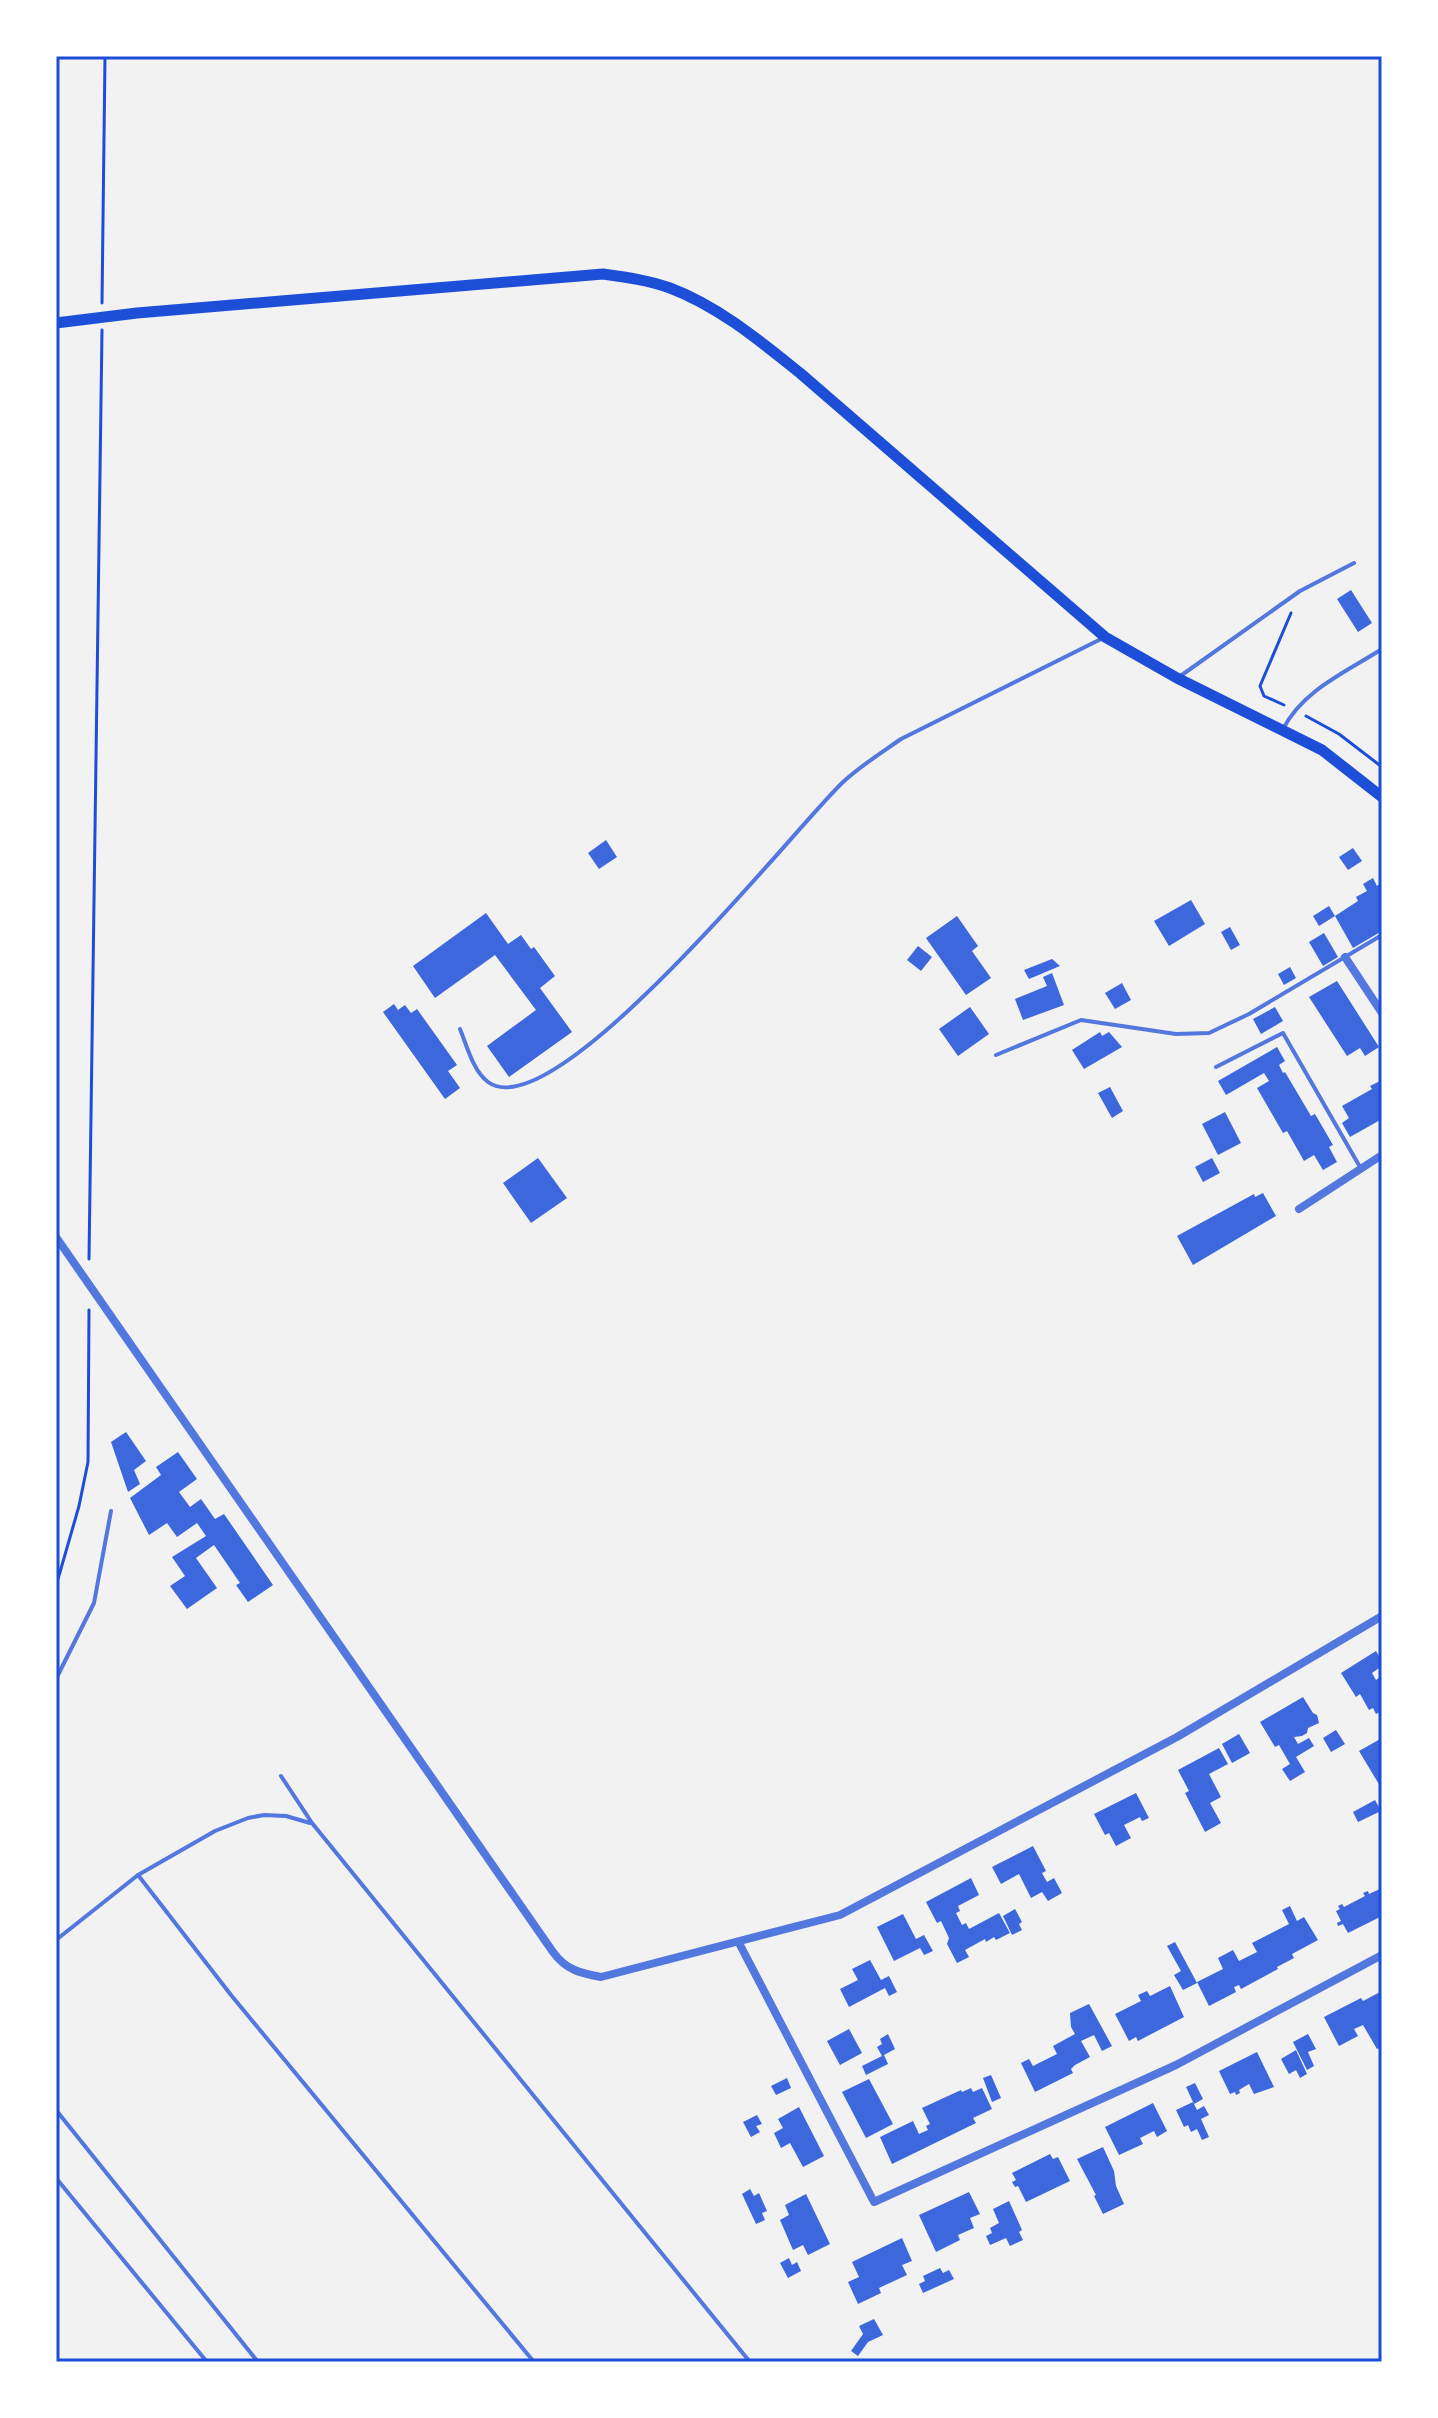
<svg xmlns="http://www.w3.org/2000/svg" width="1438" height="2418" font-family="'DejaVu Sans',sans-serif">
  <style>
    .building { fill: #3d67dc }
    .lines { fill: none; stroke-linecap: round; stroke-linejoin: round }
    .path { stroke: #1d4ed8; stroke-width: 3 }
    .service { stroke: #5277de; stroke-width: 4 }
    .minor { stroke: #5277de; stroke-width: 8 }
    .secondary { stroke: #1d4ed8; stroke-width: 11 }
    .neatline { fill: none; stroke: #1d4ed8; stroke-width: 3 }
  </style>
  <rect width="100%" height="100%" fill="#f2f2f2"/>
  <!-- building -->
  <g class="building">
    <path d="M1351 590 1372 623 1358 632 1337 599Z"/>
    <path d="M606 840 617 857 599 869 588 853Z"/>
    <path d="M1353 848 1362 861 1348 870 1339 857Z"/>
    <path d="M1373 878 1377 886 1382 882V931L1353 948 1335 916 1319 926 1313 916 1329 906 1335 916 1358 901 1356 897 1367 891 1363 884Z"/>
    <path d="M1191 900 1205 924 1169 946 1154 921Z"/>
    <path d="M486 913 508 944 521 935 531 949 534 947 555 976 540 988 572 1032 509 1077 487 1046 536 1010 495 955 435 998 413 966Z"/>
    <path d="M957 916 978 946 972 951 991 978 966 995 926 938Z"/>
    <path d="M1230 927 1240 945 1231 950 1221 932Z"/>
    <path d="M1324 933 1338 957 1323 966 1309 942Z"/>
    <path d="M918 946 932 957 921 971 907 960Z"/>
    <path d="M1052 959 1060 966 1029 979 1024 970Z"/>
    <path d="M1290 967 1296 978 1284 985 1278 974Z"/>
    <path d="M1052 973 1064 1005 1023 1020 1015 999 1047 986 1043 977Z"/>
    <path d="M1337 981 1379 1047 1365 1056 1360 1048 1347 1056 1309 997Z"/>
    <path d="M1122 983 1131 1000 1115 1009 1105 993Z"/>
    <path d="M394 1004 398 1010 405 1005 411 1013 417 1009 457 1065 448 1071 460 1088 445 1099 383 1012Z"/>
    <path d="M970 1007 989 1034 958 1056 939 1029Z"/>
    <path d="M1275 1007 1283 1021 1261 1034 1253 1019Z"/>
    <path d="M1100 1032 1102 1036 1109 1032 1122 1047 1084 1069 1072 1050Z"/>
    <path d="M1277 1047 1285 1061 1279 1065 1283 1073 1285 1072 1311 1116 1315 1114 1333 1145 1329 1147 1337 1162 1323 1170 1314 1155 1304 1161 1287 1131 1283 1133 1257 1088 1269 1081 1264 1073 1226 1095 1218 1081Z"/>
    <path d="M1382 1080V1119L1350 1137 1342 1123 1349 1118 1342 1106 1372 1089 1370 1086Z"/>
    <path d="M1110 1087 1123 1111 1112 1118 1098 1093Z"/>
    <path d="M1225 1112 1241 1143 1218 1155 1202 1124Z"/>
    <path d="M538 1158 567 1198 531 1223 503 1183Z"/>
    <path d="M1212 1158 1220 1173 1203 1182 1195 1167Z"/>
    <path d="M1263 1193 1276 1216 1193 1265 1177 1236 1254 1194 1255 1197Z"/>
    <path d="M126 1432 146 1461 134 1470 140 1484 128 1492 111 1442Z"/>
    <path d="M178 1452 197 1479 179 1492 190 1507 201 1499 215 1519 224 1514 273 1585 248 1602 236 1585 240 1583 214 1545 196 1558 217 1588 187 1609 170 1586 185 1576 172 1557 206 1536 197 1523 177 1537 167 1523 149 1535 130 1498 161 1475 156 1467Z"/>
    <path d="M1376 1651 1382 1661V1666L1372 1673 1376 1680 1380 1677 1382 1681V1711L1376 1714 1373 1708 1369 1710 1360 1694 1356 1697 1341 1673Z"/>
    <path d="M1303 1697 1313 1713 1317 1715 1319 1723 1308 1728 1307 1733 1302 1736 1294 1737 1298 1744 1309 1738 1314 1746 1296 1757 1305 1772 1290 1781 1282 1769 1290 1764 1279 1745 1275 1747 1260 1722Z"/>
    <path d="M1336 1730 1345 1744 1331 1752 1323 1738Z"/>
    <path d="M1239 1734 1250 1753 1232 1763 1222 1744Z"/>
    <path d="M1382 1738V1785L1380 1786 1359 1751Z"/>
    <path d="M1219 1748 1228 1764 1209 1774 1221 1797 1210 1803 1221 1823 1205 1832 1185 1793 1189 1791 1178 1770Z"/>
    <path d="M1136 1793 1149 1818 1142 1821 1140 1817 1124 1825 1131 1838 1116 1846 1109 1833 1105 1835 1094 1814Z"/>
    <path d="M1375 1800 1381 1811 1358 1822 1353 1812Z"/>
    <path d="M1033 1846 1046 1871 1042 1873 1047 1882 1054 1878 1062 1893 1048 1901 1042 1892 1031 1898 1019 1874 1001 1884 992 1867Z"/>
    <path d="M971 1878 979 1895 958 1906 960 1911 956 1913 962 1925 966 1923 969 1929 999 1913 1010 1933 996 1940 994 1937 986 1942 985 1939 965 1950 969 1957 957 1963 947 1944 949 1938 941 1921 937 1923 926 1902Z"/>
    <path d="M1382 1888V1916L1348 1933 1343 1924 1338 1926 1337 1923 1341 1921 1336 1911 1340 1909 1338 1906 1342 1904 1344 1907 1365 1896 1363 1893 1368 1891 1369 1894Z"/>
    <path d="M1290 1906 1297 1921 1304 1917 1318 1940 1292 1954 1294 1958 1277 1967 1278 1969 1241 1989 1239 1985 1234 1987 1236 1992 1209 2006 1197 1982 1223 1969 1218 1958 1233 1950 1239 1961 1257 1952 1252 1943 1289 1924 1282 1910Z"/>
    <path d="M1015 1909 1022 1922 1019 1924 1022 1930 1012 1935 1003 1916Z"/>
    <path d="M903 1914 916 1939 924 1935 933 1951 924 1955 920 1948 894 1961 877 1927Z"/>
    <path d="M1175 1942 1197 1983 1183 1990 1174 1975 1181 1971 1167 1946Z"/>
    <path d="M870 1960 881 1980 889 1976 897 1992 889 1996 885 1988 849 2007 840 1989 858 1980 852 1969Z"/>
    <path d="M1170 1986 1184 2017 1138 2041 1136 2037 1129 2041 1115 2014 1141 2001 1138 1995 1147 1991 1150 1996Z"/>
    <path d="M1382 1991V2047L1377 2049 1363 2025 1354 2029 1358 2036 1339 2046 1324 2017 1361 1998 1363 2001Z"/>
    <path d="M1089 2004 1112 2046 1102 2051 1094 2035 1081 2041 1090 2057 1075 2065 1071 2069 1073 2073 1035 2092 1021 2063 1029 2059 1033 2066 1057 2054 1053 2046 1075 2034 1071 2027 1070 2013Z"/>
    <path d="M849 2029 862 2053 840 2065 827 2041Z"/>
    <path d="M888 2034 895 2049 884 2055 888 2064 866 2075 862 2066 882 2056 877 2047 882 2044 880 2039Z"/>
    <path d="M1308 2034 1316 2049 1308 2052 1314 2066 1307 2070 1293 2042Z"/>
    <path d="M1296 2050 1307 2074 1300 2078 1296 2070 1289 2074 1281 2059Z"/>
    <path d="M1257 2052 1274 2087 1254 2094 1249 2084 1239 2090 1240 2093 1236 2095 1235 2092 1230 2094 1219 2071Z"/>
    <path d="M991 2075 1001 2098 992 2102 983 2078Z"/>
    <path d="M787 2078 791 2088 776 2095 771 2086Z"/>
    <path d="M869 2079 893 2124 866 2138 842 2092Z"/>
    <path d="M1195 2083 1203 2099 1194 2104 1186 2087Z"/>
    <path d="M971 2088 973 2092 982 2088 992 2109 973 2118 976 2123 892 2164 880 2137 913 2121 919 2134 928 2130 926 2126 930 2124 922 2108 961 2090 962 2092Z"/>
    <path d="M1193 2102 1197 2110 1204 2106 1209 2115 1201 2119 1209 2137 1202 2140 1197 2129 1191 2132 1188 2125 1184 2127 1176 2110Z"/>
    <path d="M1153 2103 1167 2131 1157 2137 1154 2131 1140 2138 1143 2144 1119 2155 1105 2127Z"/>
    <path d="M799 2107 824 2156 803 2167 790 2143 781 2148 774 2133 783 2128 778 2119Z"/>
    <path d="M757 2115 762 2124 756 2126 760 2132 751 2137 743 2122Z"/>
    <path d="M1103 2147 1114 2171 1116 2186 1124 2204 1103 2214 1094 2196 1096 2195 1077 2159Z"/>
    <path d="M1050 2154 1053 2159 1058 2157 1070 2181 1026 2202 1018 2186 1015 2187 1012 2182 1016 2180 1012 2173Z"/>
    <path d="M750 2189 754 2196 759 2193 767 2211 762 2213 765 2220 756 2224 742 2194Z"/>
    <path d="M969 2192 980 2214 970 2218 974 2228 958 2235 960 2240 936 2252 919 2215Z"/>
    <path d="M806 2194 830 2244 808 2255 803 2245 793 2250 780 2220 789 2215 785 2205Z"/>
    <path d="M1009 2201 1022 2230 1019 2232 1023 2240 1010 2246 1006 2238 990 2245 986 2236 992 2233 990 2228 999 2223 993 2209Z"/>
    <path d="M902 2238 912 2261 902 2265 907 2275 879 2288 881 2293 858 2304 848 2282 859 2277 852 2262Z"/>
    <path d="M789 2258 792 2265 797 2262 801 2271 788 2278 780 2263Z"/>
    <path d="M940 2268 943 2273 949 2270 954 2279 923 2293 919 2284 925 2281 923 2276Z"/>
    <path d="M874 2319 883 2335 868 2342 858 2356 851 2351 863 2334 859 2326Z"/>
  </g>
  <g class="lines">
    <!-- path -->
    <g class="path">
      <path d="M102 303 105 56"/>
      <path d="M1284 705 1264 696 1260 686 1291 613"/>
      <path d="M1306 716 1339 734 1382 767"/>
      <path d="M89 1259 102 330"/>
      <path d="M56 1586 79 1506 88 1462 89 1310"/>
    </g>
    <!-- service -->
    <g class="service">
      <path d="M1179 677 1300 591 1354 563"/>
      <path d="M1283 729C1303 690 1346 672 1382 649"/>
      <path d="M460 1029C467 1046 473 1071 488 1082 555 1131 794 829 842 783 860 766 881 753 901 739L1103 638"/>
      <path d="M996 1055 1081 1020 1176 1034 1209 1033 1249 1014 1382 935"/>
      <path d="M1216 1067 1283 1033 1360 1167"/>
      <path d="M56 1679 94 1603 111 1511"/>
      <path d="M281 1776 312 1823 750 2362"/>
      <path d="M138 1875 231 1995 534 2362"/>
      <path d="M56 1940 138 1875 215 1831 248 1818 264 1815 286 1816 310 1823"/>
      <path d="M56 2110 258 2362"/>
      <path d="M56 2178 207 2362"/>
    </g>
    <!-- minor -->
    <g class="minor">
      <path d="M1345 957 1382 1013"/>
      <path d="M1299 1209 1382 1155"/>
      <path d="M56 1237 553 1952C566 1970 580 1973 601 1977L840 1915 1177 1737 1382 1616"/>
      <path d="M739 1943 874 2202 1176 2065 1382 1955"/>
    </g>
    <!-- secondary -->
    <path class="secondary" d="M56 323 137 313 603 274C625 277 648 280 670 288 718 306 760 341 800 373L1105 637 1177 678 1322 750 1382 797"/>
  </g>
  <!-- border -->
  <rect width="1438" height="2418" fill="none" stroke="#ffffff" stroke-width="116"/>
  <rect x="58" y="58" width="1322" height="2302" class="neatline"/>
</svg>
